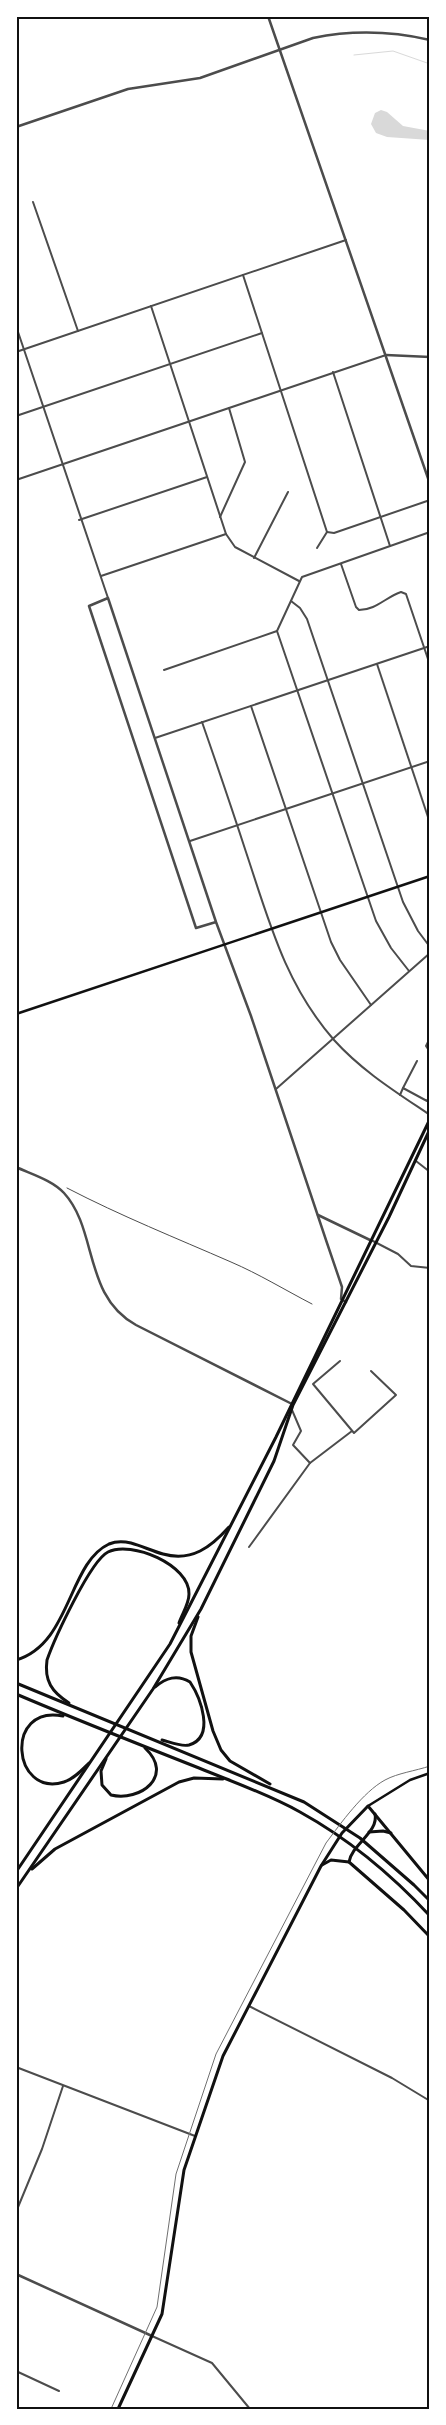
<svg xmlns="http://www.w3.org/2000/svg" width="446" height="2425" font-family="Barlow,sans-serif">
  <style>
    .water { fill: #d9d9d9 }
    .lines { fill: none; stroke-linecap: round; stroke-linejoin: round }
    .stream { stroke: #d9d9d9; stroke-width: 1 }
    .pedestrian { stroke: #4c4c4c; stroke-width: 1 }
    .minor { stroke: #4c4c4c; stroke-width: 2 }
    .tertiary { stroke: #4c4c4c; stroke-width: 2.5 }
    .secondary { stroke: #111; stroke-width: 2.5 }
    .primary { stroke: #111; stroke-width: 3 }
    .tram { stroke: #707070; stroke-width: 1 }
    .neatline { fill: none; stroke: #111; stroke-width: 2 }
  </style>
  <rect width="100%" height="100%" fill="#fff"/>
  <!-- water -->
  <path class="water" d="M381 110 387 112 403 126 430 131V140L387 137 376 133 371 124 375 113Z"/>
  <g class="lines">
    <!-- stream -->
    <path class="stream" d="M354 55 393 51 430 64"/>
    <!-- pedestrian -->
    <path class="pedestrian" d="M67 1188C121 1216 176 1238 231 1262 259 1274 285 1290 312 1304"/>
    <!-- minor -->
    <g class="minor">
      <path d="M33 202 78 331"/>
      <path d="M243 275 327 532"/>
      <path d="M151 306 226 534 235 547 299 581"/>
      <path d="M16 326 108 598"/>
      <path d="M429 340 430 339"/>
      <path d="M16 352 346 240"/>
      <path d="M333 372 390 546"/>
      <path d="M16 416 262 333"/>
      <path d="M16 480 386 355"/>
      <path d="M220 517 245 462 229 408"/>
      <path d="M79 520 207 477"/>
      <path d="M327 532 334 533 430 500"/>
      <path d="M317 548 327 532"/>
      <path d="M254 558 288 492"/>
      <path d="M341 564 356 607 359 610C376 610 386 597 401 592L406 594 430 665"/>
      <path d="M101 576 226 534"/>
      <path d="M291 601 300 608 307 619 403 902 418 931 430 947"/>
      <path d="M377 664 430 823"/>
      <path d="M164 670 277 631"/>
      <path d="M251 706 331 942 340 960 371 1005"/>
      <path d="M202 722C217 765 232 809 246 852 269 921 285 984 334 1040 362 1071 396 1092 430 1115"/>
      <path d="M155 738 430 646"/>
      <path d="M190 841 430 761"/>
      <path d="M409 971 391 948 376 921 277 631 302 577 430 532"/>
      <path d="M430 1038 426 1046 430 1052"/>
      <path d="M403 1088 417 1061"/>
      <path d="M276 1089 430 953"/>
      <path d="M400 1095 403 1088 427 1101 430 1095"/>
      <path d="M416 1161 430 1172"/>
      <path d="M371 1240 398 1254 411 1266 430 1268"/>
      <path d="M340 1361 313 1384 354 1433 396 1395 371 1371"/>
      <path d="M292 1410 301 1431 293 1445 310 1463"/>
      <path d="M249 1547 310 1463 352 1431"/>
      <path d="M249 2006 392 2078 430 2101"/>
      <path d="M16 2067 195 2136"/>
      <path d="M16 2212 42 2149 63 2086"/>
      <path d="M152 2336 212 2363 250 2409"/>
      <path d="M16 2371 59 2391"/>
    </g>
    <!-- tertiary -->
    <g class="tertiary">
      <path d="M268 16 430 484"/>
      <path d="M16 127 128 89 200 78 313 38C352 30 391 31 430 40"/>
      <path d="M386 355 430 357"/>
      <path d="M216 922 196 928 89 606 108 598 216 922 251 1016 327 1243 342 1287 341 1299 346 1302"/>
      <path d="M16 1167C31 1174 52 1180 64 1193 98 1230 83 1296 136 1325L292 1404"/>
      <path d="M318 1215 370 1240"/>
      <path d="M16 2274 152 2336"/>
    </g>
    <!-- secondary -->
    <g class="secondary">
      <path d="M16 1014 430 876"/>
      <path d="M368 1806 410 1780 430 1773"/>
    </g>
    <!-- primary -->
    <g class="primary">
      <path d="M198 1617 191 1636V1652L213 1731 221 1750 230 1761 270 1784"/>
      <path d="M16 1660C71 1644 68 1563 109 1544 116 1541 123 1541 131 1543 142 1546 152 1551 163 1554 192 1562 211 1547 229 1527"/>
      <path d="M16 1683 304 1802 360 1838 414 1885 430 1901"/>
      <path d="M155 1687C166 1678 177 1674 190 1682 200 1697 216 1737 189 1745 181 1747 170 1742 162 1740"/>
      <path d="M16 1694C77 1720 138 1744 199 1768 233 1782 268 1794 300 1812 349 1839 392 1875 430 1916"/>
      <path d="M69 1703C52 1692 44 1681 47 1660 54 1640 90 1561 108 1552 131 1540 190 1565 189 1594 189 1604 182 1614 179 1623"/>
      <path d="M63 1716C4 1704 12 1798 64 1782 74 1779 82 1770 89 1763"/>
      <path d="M106 1759 101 1771 102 1785 111 1795C140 1802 175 1776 145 1748"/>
      <path d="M16 1816V1852"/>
      <path d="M369 1832 383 1831 391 1833"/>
      <path d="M349 1862C352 1844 379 1832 375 1814"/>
      <path d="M322 1865 331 1860 349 1862 404 1910 430 1937"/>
      <path d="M32 1869 55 1849 179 1782 194 1778 223 1779"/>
      <path d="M16 1872 170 1644 276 1437 430 1119"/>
      <path d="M16 1889 153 1689 201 1609 274 1461 293 1405 389 1217 430 1129"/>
      <path d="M118 2409 162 2314 184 2170 223 2056 321 1866 342 1833 368 1806 430 1881"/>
    </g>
    <!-- tram -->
    <path class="tram" d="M111 2409 157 2307 176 2174 216 2054 326 1843C341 1823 363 1792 385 1780 398 1773 415 1771 430 1766"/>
  </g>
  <!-- border -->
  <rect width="446" height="2425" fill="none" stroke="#ffffff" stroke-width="35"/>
  <rect x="18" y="18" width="410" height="2390" class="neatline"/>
</svg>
